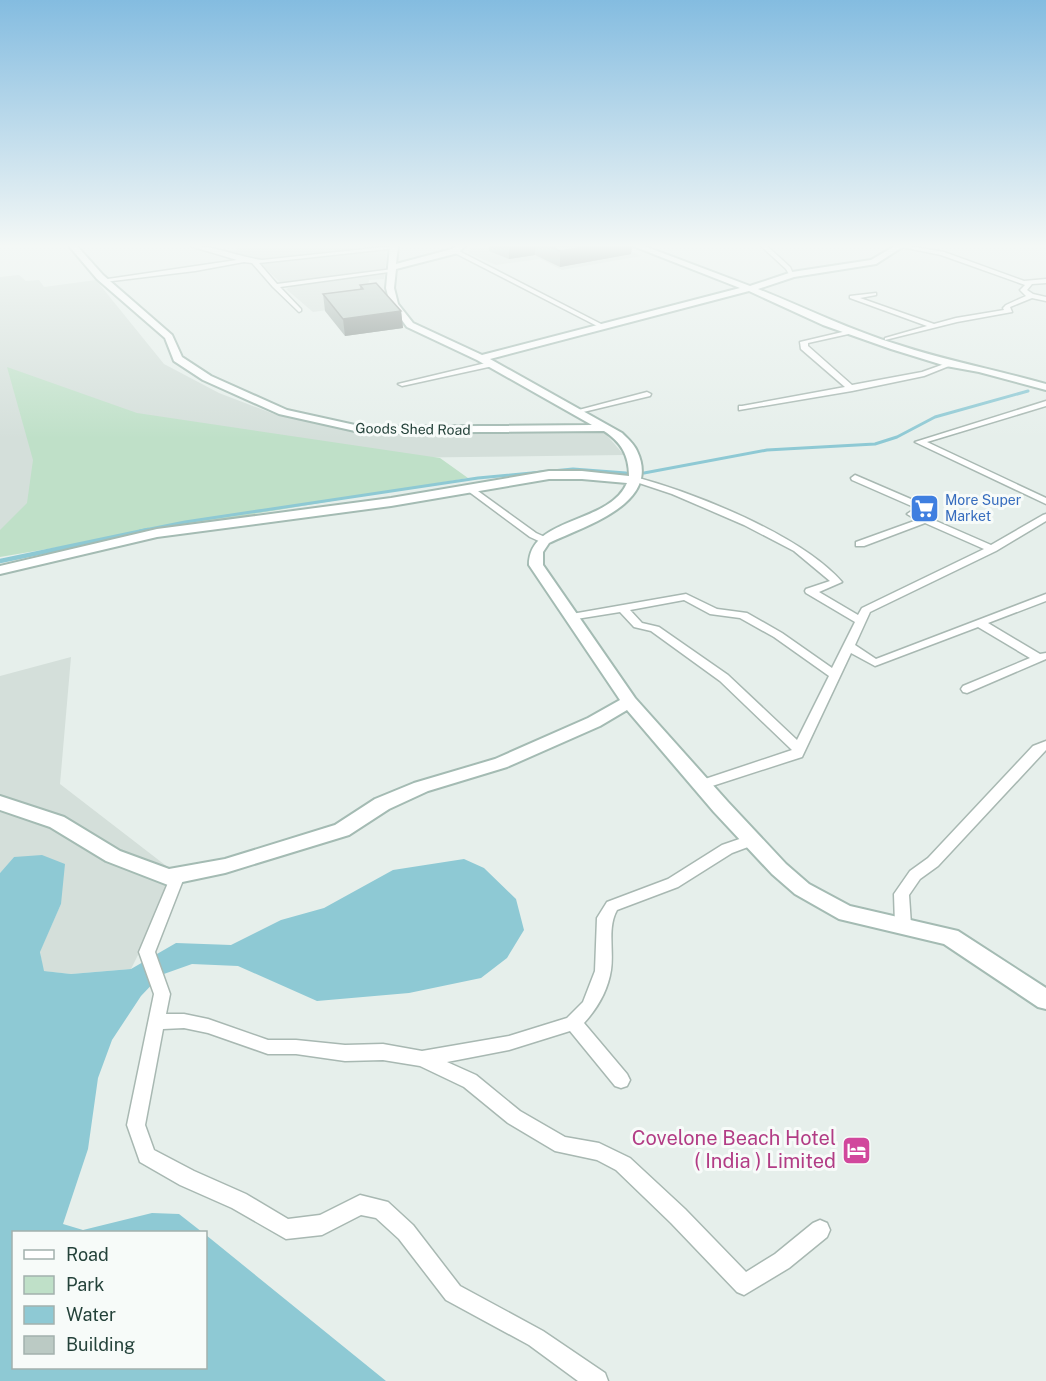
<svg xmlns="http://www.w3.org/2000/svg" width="1046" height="1381" font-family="'Public Sans',sans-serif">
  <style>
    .built { fill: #d4dfda }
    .green { fill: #bfe0c8 }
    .water { fill: #8ec9d4 }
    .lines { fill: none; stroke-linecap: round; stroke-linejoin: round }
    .stream-far1 { stroke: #8ec9d4; stroke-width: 3 }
    .stream { stroke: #8ec9d4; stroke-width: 4.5 }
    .street-casing { stroke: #a8b8b2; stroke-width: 3 }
    .secondary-casing { stroke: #a4bbb3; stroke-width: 4 }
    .street { fill: #fff; fill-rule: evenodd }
    .secondary { fill: #fff; fill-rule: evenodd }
    .wall { fill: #a1aea9 }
    .shaded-wall { fill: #838d89 }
    .building { fill: #bbcac4; stroke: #838d89; stroke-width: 1.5 }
    .labels { text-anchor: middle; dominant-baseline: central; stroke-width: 6; stroke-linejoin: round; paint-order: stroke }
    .far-street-label { font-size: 14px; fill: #24423a; stroke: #f7fbf9 }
    .far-shop-label { font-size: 14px; fill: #366cbe; stroke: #f7fbf9; text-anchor: start }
    .near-hotel-label { font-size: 20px; fill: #b23c85; stroke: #f7fbf9; text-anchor: end }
  </style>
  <rect width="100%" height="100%" fill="#e6efeb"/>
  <!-- built -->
  <g class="built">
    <path d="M234 246H391V247L271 260 239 256 232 253 238 249Z"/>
    <path d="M475 246H620L641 256 562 270 540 259 496 265 468 253Z"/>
    <path d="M387 250 385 271 281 283 261 264Z"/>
    <path d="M385 273 384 279 369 280 367 289 356 306 313 312 286 289 296 285Z"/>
    <path d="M19 275 26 281 39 280 44 287 96 280 164 364 219 393 274 414 346 430 379 433 604 432 624 455 386 458 44 490 0 532V277Z"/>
    <path d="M71 657 60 784 178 875 131 969 71 974 43 971 40 951 61 904 14 857 0 873V676Z"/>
  </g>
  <!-- green -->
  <path class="green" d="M7 367 137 413 440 458 468 478 0 557V530L27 503 33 460Z"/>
  <!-- water -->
  <path class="water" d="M42 855 65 864 61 904 40 952 44 971 71 974 131 969 176 943 231 945 281 920 324 908 393 870 464 859 484 868 516 899 524 930 507 958 481 978 409 993 317 1001 238 966 192 964 161 975 141 996 112 1040 98 1078 88 1149 63 1224 83 1230 152 1213 179 1214 202 1232H14V1368H206V1235L386 1381H0V873L14 857Z"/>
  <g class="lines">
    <!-- stream-far1 -->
    <g class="stream-far1">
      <path d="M644 473 767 450 875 444 897 437 935 417 1028 391"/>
      <path d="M140 531 185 522 478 478 573 469 626 473"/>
    </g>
    <!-- stream -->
    <path class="stream" d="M0 561 148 530"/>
    <defs>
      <g id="street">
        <path d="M190 246C214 245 238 257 262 260L394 246 397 248 259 263 277 284 393 269 396 271 280 287 301 309V311L299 312 273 287 252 263 244 262 195 271 104 282 101 280 237 260Z"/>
        <path d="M761 246H767L790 267 794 276H790L786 269Z"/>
        <path d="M897 246H909L944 252 1024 281 1046 279V283L1032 284 1027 290 1033 294 1046 297V301L1032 298 1010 307 1012 312 957 322 885 340V338L927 326 850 298V296L876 293V295L860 298 934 324 956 318 1004 310 1003 308 1006 305 1026 296 1020 290 1025 285 941 255Z"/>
        <path d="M455 249 605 326 606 327 601 328 453 252Z"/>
        <path d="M851 330 854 332 853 333 808 343V346L852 385 922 372 950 362 954 364 924 376 852 391 739 410V406H742L845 387 801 349 800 342Z"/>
        <path d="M490 362 494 364 493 366 402 386 398 384Z"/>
        <path d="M647 392 651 394 650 396 575 414 571 412Z"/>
        <path d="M1046 401V406L927 442 1046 498V504L915 442Z"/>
        <path d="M855 475 927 506V510L920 514 991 545 1043 515 1046 514V521L996 551 870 612 855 645 876 659 1046 594V601L988 623 1040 654 1046 653V659L967 693 963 692 961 689 963 686 1030 658 978 627 875 666 851 653 802 757 706 788H696L694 785 696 782 792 750 720 681 651 631 634 627 620 612 570 620 565 617 566 615 686 594 717 609 747 613 782 633 832 668 855 622 806 593 805 591 806 589 830 581 794 551 744 525 672 494 630 480 635 477C695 493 801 535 842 582L819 592 858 615 862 608 984 549 925 523 864 546H856V542L917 520 907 514 916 508 852 480 851 478ZM684 600 710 614 740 618 774 637 829 676 797 740 728 675 659 627 642 623 630 610Z"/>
        <path d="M471 486 536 533 547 538V542H541L530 537 468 491V487Z"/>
        <path d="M1046 741V750L938 866 920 879 909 895 911 925 908 929 903 931 898 929 895 925 894 894 910 871 928 858 1033 746Z"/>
        <path d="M751 835 756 836 758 840 756 844 732 853 678 887 617 910C607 928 614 950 611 970 608 990 597 1009 584 1023L627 1074 630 1080 627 1086 621 1088 615 1086 570 1031 509 1050 447 1062 476 1075 520 1111 565 1137 599 1143 630 1158 685 1209 746 1272 775 1254 813 1223 820 1220 827 1223 830 1230 827 1237 789 1268 744 1295 737 1292 671 1223 616 1170 597 1160 555 1151 508 1123 464 1087 420 1066 383 1060 345 1061 296 1054H268L208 1033 184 1028 163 1029 145 1125 154 1150 194 1171 246 1194 288 1219 320 1215 360 1195 388 1202 413 1225 460 1286 543 1331 605 1373 608 1381H578L529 1345 446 1300 399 1239 376 1218 361 1215 322 1235 286 1239 232 1208 180 1185 140 1162 127 1125 154 994 139 952 173 871 178 870 183 871 185 875 155 952 170 994 166 1014H184L208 1019 268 1040H296L345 1045 383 1044 422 1051 509 1036 567 1018 583 1002 595 971 597 918 607 902 668 879 722 845Z"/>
      </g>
      <path id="secondary" d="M69 246H77L103 275 172 335 182 357 211 376 287 410 364 427 592 425 477 360 407 327 390 304 386 288 390 246H398L396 264 452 249 456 246H465L458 253 396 269 394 288 398 304 413 323 482 355 740 288 633 246H644L750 286 792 272 871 260 895 246H904L876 264 794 277 758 289C806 308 849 330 899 345 947 361 997 370 1046 384V390L979 372 946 366 891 349 823 325 749 291 490 359 622 433C627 438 634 444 637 451 662 504 584 526 549 543L543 552V565L635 698 728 802 786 864 809 884 850 906 958 931 1046 988V1009L1038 1007 944 944 839 919 795 894 772 874 714 812 627 710 600 726 507 767 428 791 389 809 349 835 225 873 168 885 106 861 50 827 0 810V796L64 817 120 851 169 869 225 859 335 825 375 799 414 783 495 759 588 718 620 700 529 565C529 516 609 525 627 483L582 479H549L391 506 157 537 0 574V566L157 529 391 498 549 471H582L629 476C629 455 621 442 604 431L364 433 279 414 203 380 174 361 165 338 97 279Z"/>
    </defs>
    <!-- street casing -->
    <use href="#street" class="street-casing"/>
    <!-- secondary casing -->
    <use href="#secondary" class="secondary-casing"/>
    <!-- street -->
    <use href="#street" class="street"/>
    <!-- secondary -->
    <use href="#secondary" class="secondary"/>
  </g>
  <!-- wall -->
  <g class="wall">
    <path d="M489 246H632L631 254 560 267 535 255 509 259 489 251Z"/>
    <path d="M360 285 401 311 403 328 345 336 325 311 323 294 360 289Z"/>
  </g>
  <!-- shaded-wall -->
  <g class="shaded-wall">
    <path d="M509 246H535V255L509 259Z"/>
    <path d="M592 246H632L631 254 560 267V251Z"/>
    <path d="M401 311 403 328 345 336 343 319Z"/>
  </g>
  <!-- building -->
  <g class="building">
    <path d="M549 246H592L560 251Z"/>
    <path d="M376 283 401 311 343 319 323 294 363 289 360 285Z"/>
  </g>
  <!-- sky -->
  <linearGradient id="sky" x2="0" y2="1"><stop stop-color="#84bce0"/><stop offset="0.56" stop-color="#f4f8f6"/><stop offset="1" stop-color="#f4f8f6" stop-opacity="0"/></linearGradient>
  <rect width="1046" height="439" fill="url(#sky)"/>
  <!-- icons -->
  <defs>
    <symbol id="supermarket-square" viewBox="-11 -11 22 22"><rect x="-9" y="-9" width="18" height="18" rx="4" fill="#3f7fe0" stroke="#f7fbf9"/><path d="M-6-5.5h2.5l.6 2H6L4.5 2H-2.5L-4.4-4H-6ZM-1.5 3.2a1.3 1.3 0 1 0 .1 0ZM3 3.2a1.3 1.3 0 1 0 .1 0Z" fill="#fff"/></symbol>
    <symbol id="hotel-square" viewBox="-11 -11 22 22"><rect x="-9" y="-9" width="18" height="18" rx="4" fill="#d1479c" stroke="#f7fbf9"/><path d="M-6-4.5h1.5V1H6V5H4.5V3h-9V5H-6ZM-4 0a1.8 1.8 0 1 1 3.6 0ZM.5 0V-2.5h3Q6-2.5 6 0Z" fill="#fff"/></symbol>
  </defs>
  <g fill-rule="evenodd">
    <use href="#supermarket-square" x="908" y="492" width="33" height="33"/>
    <use href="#hotel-square" x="840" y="1134" width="33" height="33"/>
  </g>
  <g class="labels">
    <!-- far-street labels -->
    <g class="far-street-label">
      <text transform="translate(413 429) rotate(1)">Goods Shed Road</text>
    </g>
    <!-- far-shop labels -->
    <g class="far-shop-label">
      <text x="945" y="500">More Super<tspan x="945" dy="16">Market</tspan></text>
    </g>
    <!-- near-hotel labels -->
    <g class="near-hotel-label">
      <text x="836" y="1138">Covelone Beach Hotel<tspan x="836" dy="23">( India ) Limited</tspan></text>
    </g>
  </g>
  <!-- legend -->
  <rect x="12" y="1231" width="195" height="138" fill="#f7fbf9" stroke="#a3b1ad" stroke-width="1.5"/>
  <rect x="24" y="1250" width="30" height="9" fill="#ffffff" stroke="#a3b1ad" stroke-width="1.5"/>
  <text x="66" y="1261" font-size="18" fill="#24423a">Road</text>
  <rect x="24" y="1276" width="30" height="18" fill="#bfe0c8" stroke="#a3b1ad" stroke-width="1.5"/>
  <text x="66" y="1291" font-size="18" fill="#24423a">Park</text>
  <rect x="24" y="1306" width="30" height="18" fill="#8ec9d4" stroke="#a3b1ad" stroke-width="1.5"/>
  <text x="66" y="1321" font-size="18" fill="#24423a">Water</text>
  <rect x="24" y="1336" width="30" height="18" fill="#bbcac4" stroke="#a3b1ad" stroke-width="1.5"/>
  <text x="66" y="1351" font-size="18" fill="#24423a">Building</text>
</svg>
